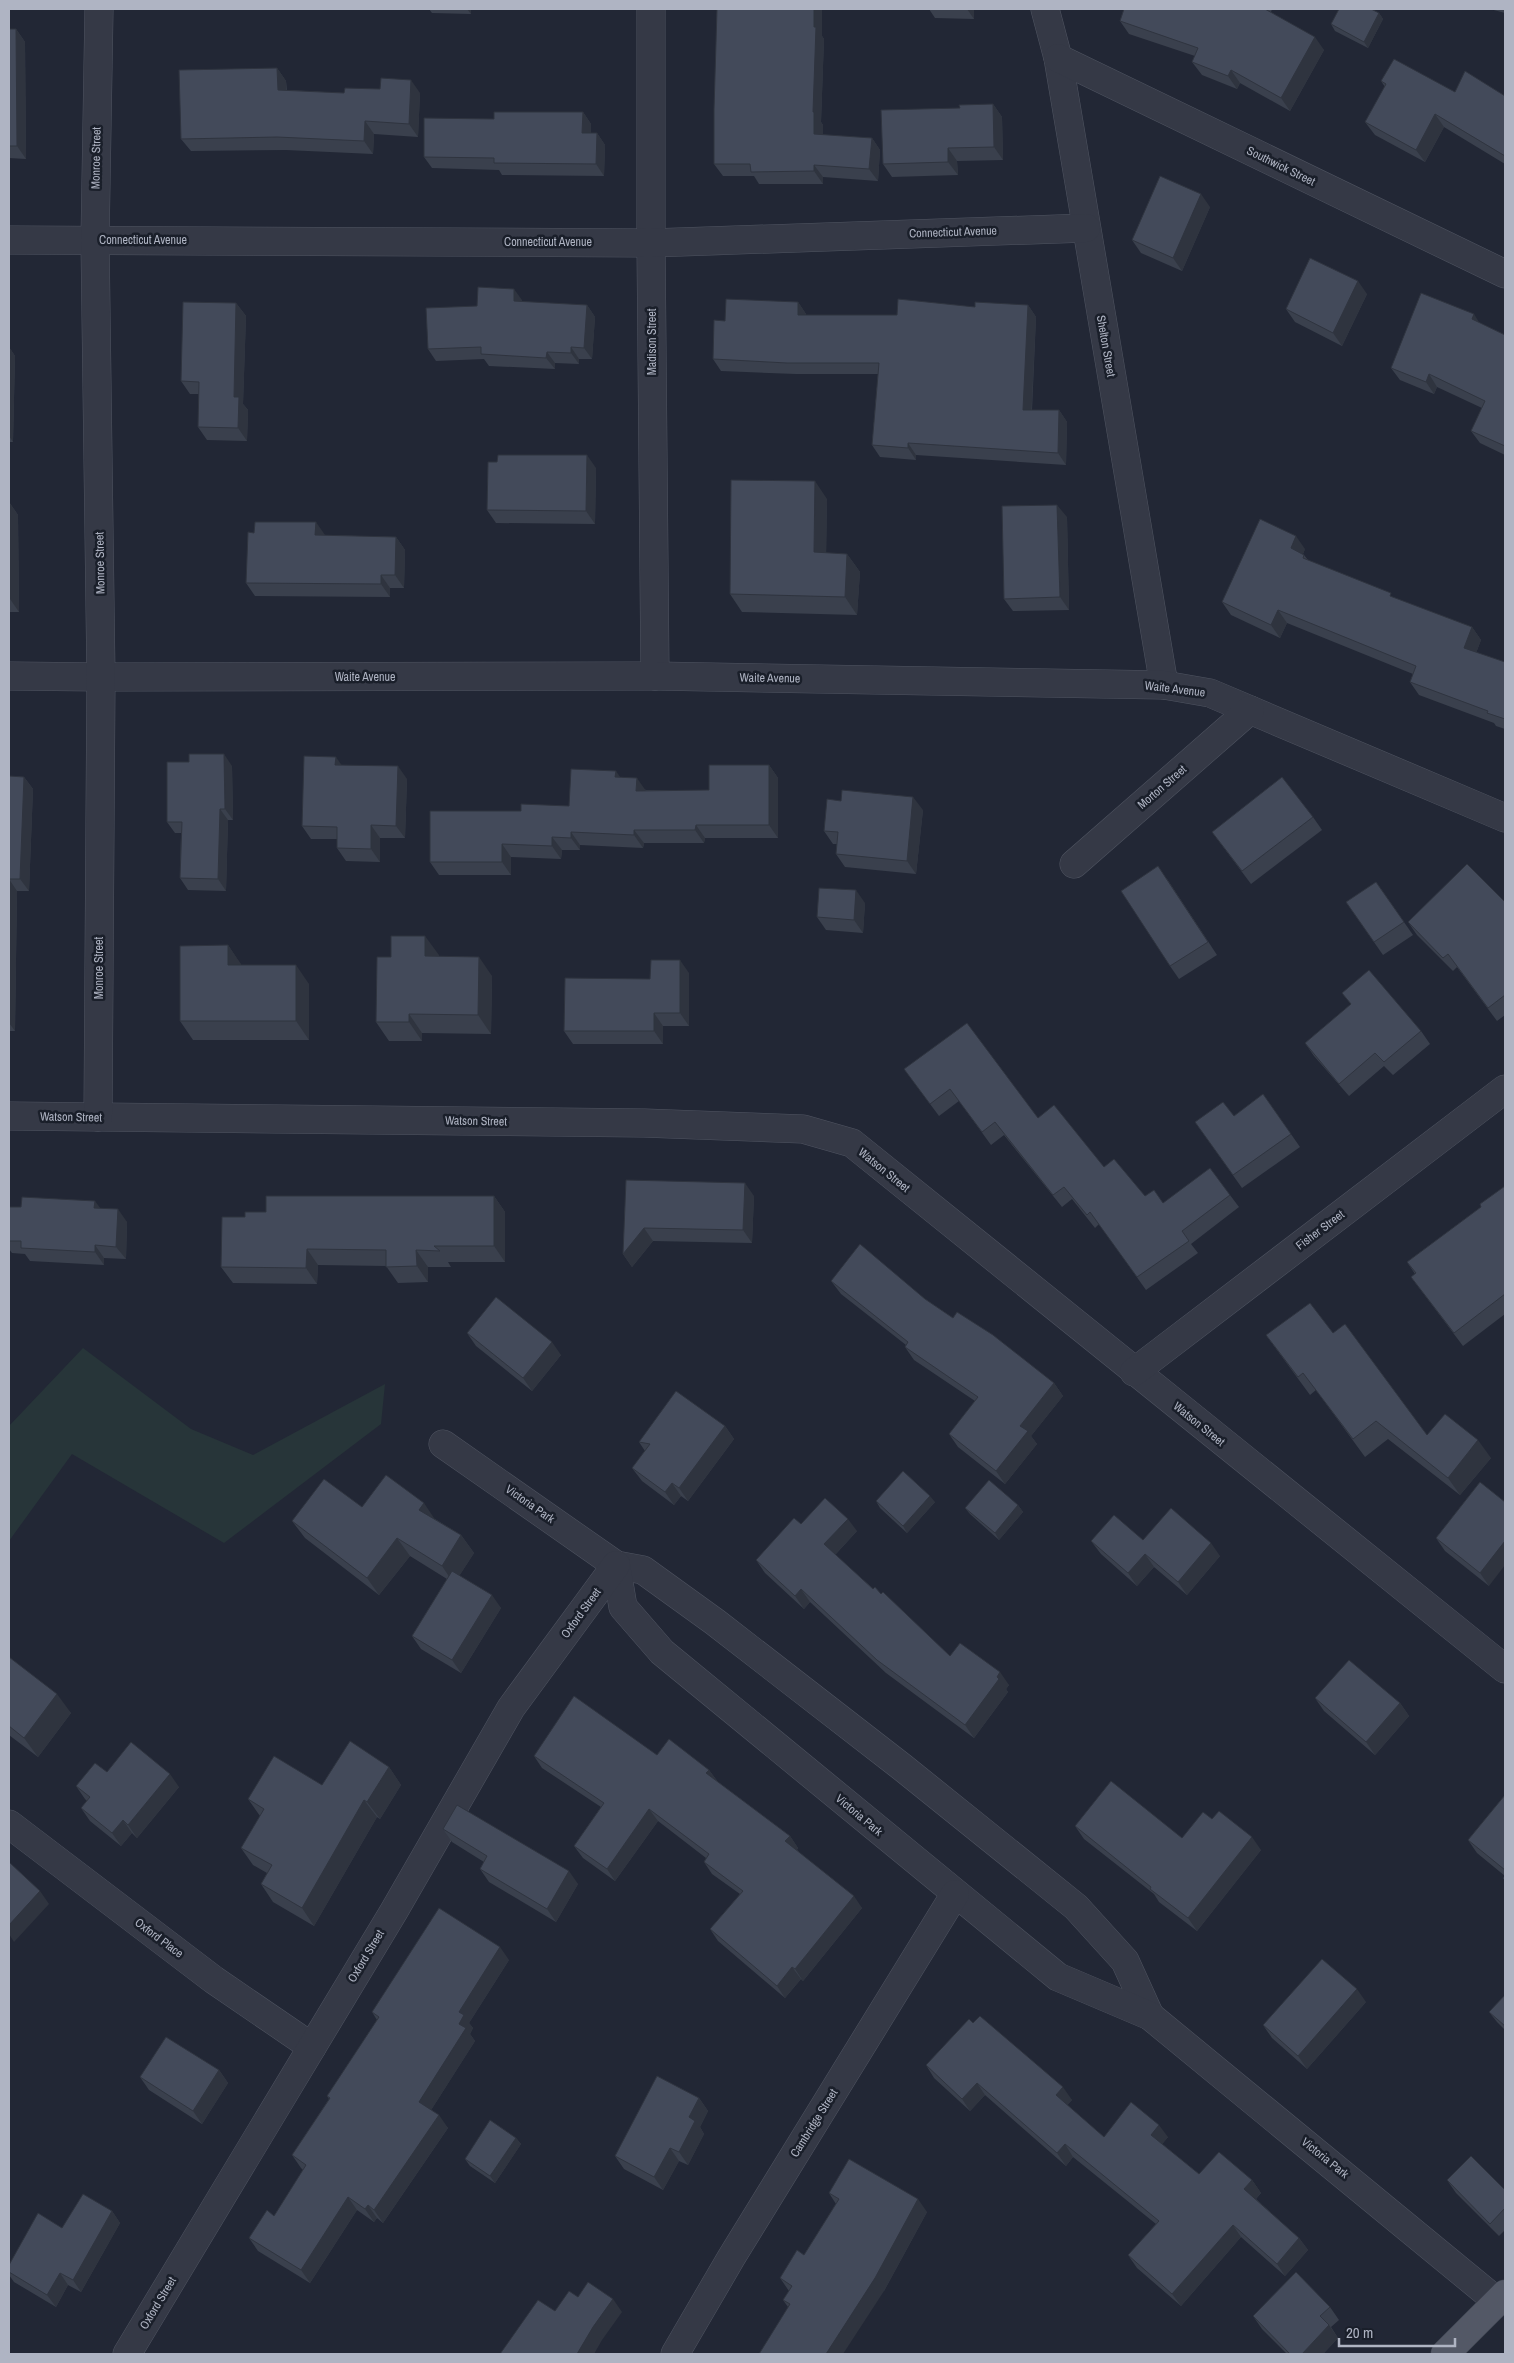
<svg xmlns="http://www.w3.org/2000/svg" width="1514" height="2363" font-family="'Archivo Narrow',sans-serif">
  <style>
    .green { fill: #273539 }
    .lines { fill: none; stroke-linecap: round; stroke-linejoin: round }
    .minor-casing { stroke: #4f5461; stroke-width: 29 }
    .major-casing { stroke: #3e434f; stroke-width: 29 }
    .minor { stroke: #353946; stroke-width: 28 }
    .major { stroke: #535866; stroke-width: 28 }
    .wall { fill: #3a404d }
    .shaded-wall { fill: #2f343f }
    .building { fill: #434a5a; stroke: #2f343f }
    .labels { text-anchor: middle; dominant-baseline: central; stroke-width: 5; stroke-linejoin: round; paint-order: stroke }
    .street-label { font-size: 12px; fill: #afb4c3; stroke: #1a1f2a }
  </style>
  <rect width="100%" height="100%" fill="#222735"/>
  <!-- green -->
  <path class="green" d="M83 1348 191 1429 253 1455 385 1384 381 1424 224 1543 72 1454 9 1541V1426Z"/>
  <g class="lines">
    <defs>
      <g id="minor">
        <path d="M651 9V243L655 676"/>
        <path d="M1045 9 1058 58 1164 685"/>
        <path d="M1058 58 1505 274"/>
        <path d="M9 240 651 243 1086 228"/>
        <path d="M9 676 101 677 655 676 1164 685 1210 693 1505 818"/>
        <path d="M1074 864 1250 710"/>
        <path d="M9 1116 644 1123 803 1129 852 1143 1505 1669"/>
        <path d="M98 1117 101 677 95 240 99 9"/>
        <path d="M1134 1372 1505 1089"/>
        <path d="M443 1444 616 1565 643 1570 715 1622 902 1767 1076 1907 1125 1961 1150 2016"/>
        <path d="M616 1565 623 1607 662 1652 1058 1977 1150 2016 1498 2302"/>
        <path d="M9 1824 214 1980 312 2047"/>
        <path d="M127 2354 394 1911 511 1708 616 1565"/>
        <path d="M675 2354 731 2258 955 1894"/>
      </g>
      <path id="major" d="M1445 2354 1505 2294"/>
    </defs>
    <!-- minor casing -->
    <use href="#minor" class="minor-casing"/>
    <!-- major casing -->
    <use href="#major" class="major-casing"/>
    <!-- minor -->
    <use href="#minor" class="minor"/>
    <!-- major -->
    <use href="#major" class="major"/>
  </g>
  <!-- wall -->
  <g class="wall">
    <path d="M429 9H471V14L432 13Z"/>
    <path d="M717 9H822V36L824 39 821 122 823 125V135L872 138 880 150 878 181 823 177V184H759L754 176H723L714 164Z"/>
    <path d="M929 9H974V19L935 18Z"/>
    <path d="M1124 9H1272L1271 12 1324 50 1290 111 1240 83 1237 89 1202 75 1192 62 1195 56 1129 34 1120 21Z"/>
    <path d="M1490 9H1505V13Z"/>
    <path d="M1379 13 1383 19 1368 48 1335 31 1331 24Z"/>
    <path d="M9 29H16L25 42 26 159 9 158Z"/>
    <path d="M277 68 286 81 287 90 344 93H420L418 137 374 134 373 154 286 150 191 151 181 139Z"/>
    <path d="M1381 81 1455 92 1505 96V164L1444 127 1425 162 1375 135 1365 122 1385 87Z"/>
    <path d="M993 104 1002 117 1003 160 957 161 958 175 892 177 883 164 960 108Z"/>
    <path d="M583 112 591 124V133H597L605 145 604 176 502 175 499 170 432 168 424 157 494 119Z"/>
    <path d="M1210 207 1182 271 1141 253 1132 240Z"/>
    <path d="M1367 294 1342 346 1295 322 1286 309Z"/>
    <path d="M522 300V302L587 305 595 317 592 359H579V364L555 363V369L489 366 484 359 436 361 428 349 477 306Z"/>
    <path d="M798 302 806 314V315H897L975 307 1028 305 1036 317 1032 410H1059L1067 422 1066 465 916 455V460L880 457 872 445 878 374H796L721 371 713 359 725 321Z"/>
    <path d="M236 303 246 316 243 404 248 410 247 441 207 440 198 427 199 394H190L181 381Z"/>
    <path d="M1480 323 1505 335V455L1480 443 1471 431 1482 408 1437 387 1434 394 1400 380 1391 368Z"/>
    <path d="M9 347 15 356 13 442H9Z"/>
    <path d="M596 468 595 524 496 523 487 510Z"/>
    <path d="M827 499 826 553 847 554 860 572 857 615 742 612 730 594Z"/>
    <path d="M9 502 18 515 19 612H9Z"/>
    <path d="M1067 517 1069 610 1013 611 1004 599Z"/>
    <path d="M254 533 396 537 405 550 404 588H390V597L255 596 246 583Z"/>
    <path d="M1305 549 1303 554 1304 555 1308 560 1394 598 1472 627 1481 640 1476 653 1505 662V729L1496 726 1494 723 1419 695 1410 682 1413 674 1287 623 1280 638 1231 615 1222 602Z"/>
    <path d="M341 765 407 779 405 838H380V862L346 861 337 848V839H311L302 826Z"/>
    <path d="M769 765 778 778V838H705L704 843H644L643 848 580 845V850H562L561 859 511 857V875H439L430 862 521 811 569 806 621 777 646 790H709Z"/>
    <path d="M232 766 233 820H228L226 891 188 890 180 878 181 833H175L167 822Z"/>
    <path d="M9 776 24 777 33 789 29 891H17L15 1031H9Z"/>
    <path d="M923 810 916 874 845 867 836 854 837 844H833L824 831Z"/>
    <path d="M1313 817 1322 830 1251 884 1212 832Z"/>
    <path d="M1167 879 1217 955 1179 979 1170 966Z"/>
    <path d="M1376 882 1413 935 1383 955 1346 902Z"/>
    <path d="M1505 902V1015L1497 1021 1457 967 1453 971 1417 935 1408 922Z"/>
    <path d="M865 903 863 933 826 930 817 917Z"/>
    <path d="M228 945 241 965 309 984V1040H193L180 1021Z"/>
    <path d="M439 955V957L492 976 491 1034 422 1033V1041H389L376 1022 391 957Z"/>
    <path d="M689 973V1026H663V1044H573L564 1031 650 979Z"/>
    <path d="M1342 993 1421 1031 1430 1044 1393 1075 1384 1066 1349 1096 1314 1056 1305 1043 1351 1004Z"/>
    <path d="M904 1069 1038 1118 1104 1167 1145 1196 1163 1203 1230 1195 1239 1207 1191 1244 1198 1253 1146 1290 1099 1224 1095 1228 1072 1199 1062 1207 1004 1135 991 1145 959 1101 939 1116Z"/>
    <path d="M1263 1094 1300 1147 1242 1188 1195 1122 1234 1116Z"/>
    <path d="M626 1180 754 1196 752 1243 653 1241 632 1267 623 1254Z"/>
    <path d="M1505 1186V1314L1463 1346 1411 1277 1415 1274 1407 1262 1481 1207Z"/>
    <path d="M494 1196 505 1212V1262H448L451 1267H428V1282L398 1283 386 1266 318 1265 317 1284 233 1283 221 1267 245 1217 266 1212Z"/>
    <path d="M9 1207 100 1208 127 1222 126 1259 104 1258V1265L30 1261 25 1254 12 1253 9 1249Z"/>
    <path d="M831 1281 925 1299 953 1318 1054 1383 1063 1396 1031 1436 1037 1444 1005 1484 958 1447 949 1434 975 1401 914 1360 905 1347 906 1345 841 1294Z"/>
    <path d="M467 1333 561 1355 532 1391 476 1346Z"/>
    <path d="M1333 1333 1427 1435 1491 1458 1460 1495 1388 1439 1365 1457 1316 1390 1310 1395 1266 1335Z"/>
    <path d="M725 1426 734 1439 688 1501 681 1496 674 1505 642 1481 632 1468 645 1451 639 1442Z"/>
    <path d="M1480 1482 1489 1586 1445 1551 1436 1538Z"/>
    <path d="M876 1501 935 1502 907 1533 880 1508Z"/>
    <path d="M1018 1505 1023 1512 999 1540 970 1514 965 1508Z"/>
    <path d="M362 1507 435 1519 461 1535 474 1553 459 1576 501 1608 461 1673 421 1649 412 1636 447 1579 410 1556 379 1595 305 1538 292 1521Z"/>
    <path d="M801 1524 857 1531 835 1555 950 1656 1009 1685 1006 1689 1008 1692 974 1738 886 1673 810 1602 804 1609 765 1573 756 1560Z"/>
    <path d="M1143 1540 1220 1556 1187 1595 1154 1567 1137 1586 1101 1554 1091 1541Z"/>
    <path d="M9 1657 71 1713 38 1757 9 1735Z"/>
    <path d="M1315 1698 1400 1703 1409 1716 1375 1755 1324 1711Z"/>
    <path d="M657 1755 709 1770 718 1782 790 1836 798 1848 797 1850 862 1908 803 1981 801 1979 785 1998 718 1941 710 1929 740 1894 712 1874 704 1862 706 1858 658 1821 615 1881 583 1858 574 1846 601 1807 542 1768 534 1756Z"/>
    <path d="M389 1767 401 1785 380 1819 377 1817 314 1926 273 1902 261 1884 267 1873 253 1865 241 1848 260 1816 248 1799 322 1785Z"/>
    <path d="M107 1772 179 1787 137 1838 132 1833 121 1846 90 1821 81 1808 87 1801 85 1799 76 1786Z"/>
    <path d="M1505 1795V1881L1503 1878 1505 1876 1477 1853 1468 1840Z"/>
    <path d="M1075 1826 1182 1838 1261 1850 1197 1931 1159 1902 1154 1894 1084 1839Z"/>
    <path d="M443 1829 578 1884 556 1922 489 1882 480 1869 484 1862 452 1842Z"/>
    <path d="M509 1960 469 2023 473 2028 470 2034 475 2041 431 2110 448 2128 383 2223 377 2218 374 2222 357 2210 310 2283 258 2251 249 2238 274 2216 303 2170 301 2168 292 2155 329 2099 327 2096 377 2020 372 2012Z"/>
    <path d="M1505 1995V2030L1497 2022 1489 2012Z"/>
    <path d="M1366 2002 1307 2069 1272 2038 1263 2025Z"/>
    <path d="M973 2023 1072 2100 1067 2105 1104 2137H1168L1162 2144 1199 2174 1252 2180 1261 2193 1256 2199 1299 2238 1308 2250 1285 2276 1241 2237 1181 2306 1137 2268 1128 2255 1156 2224 1073 2157 1066 2166 985 2095 970 2111 934 2078 926 2065Z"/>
    <path d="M219 2070 228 2083 202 2124 149 2090 140 2077Z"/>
    <path d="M699 2098 708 2111 700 2127 704 2134 688 2165 679 2161 663 2190 624 2169 615 2156Z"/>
    <path d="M516 2138 521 2144 495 2183 470 2166 465 2159Z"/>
    <path d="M1447 2180 1505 2190V2230L1499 2236 1456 2193Z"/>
    <path d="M829 2193 927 2212 884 2291 788 2307 783 2300 789 2291 780 2278 804 2255 836 2204Z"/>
    <path d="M112 2211 120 2223 81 2292 68 2285 56 2307 14 2282 9 2275V2265Z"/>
    <path d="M1330 2307 1339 2320 1331 2327 1338 2338 1323 2354H1287L1262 2329 1253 2316Z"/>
  </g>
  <!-- shaded-wall -->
  <g class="shaded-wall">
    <path d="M467 9H471V14Z"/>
    <path d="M814 9H822V36L824 39 821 122 823 125V146L814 134 813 112Z"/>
    <path d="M967 9H974V19Z"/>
    <path d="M1379 13 1383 19 1368 48 1364 42Z"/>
    <path d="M16 29 25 42 26 159 17 146Z"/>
    <path d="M1315 37 1324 50 1290 111 1281 98Z"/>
    <path d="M277 68 286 81 287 103 278 90Z"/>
    <path d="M1231 70 1240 83 1237 89 1228 76Z"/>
    <path d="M411 80 420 93 418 137 409 124Z"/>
    <path d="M993 104 1002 117 1003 160 994 147Z"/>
    <path d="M583 112 591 124V144L582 133Z"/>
    <path d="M1435 114 1444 127 1425 162 1416 150Z"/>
    <path d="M365 121 374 134 373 154 364 141Z"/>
    <path d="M597 133 605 145 604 176 596 164Z"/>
    <path d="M872 138 880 150 878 181 869 169Z"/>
    <path d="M948 148 957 161 958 175 948 162Z"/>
    <path d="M814 165 823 177V184L814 171Z"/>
    <path d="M1201 194 1210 207 1182 271 1173 258Z"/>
    <path d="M1358 281 1367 294 1342 346 1333 333Z"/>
    <path d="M514 289 522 300V313L514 301Z"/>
    <path d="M798 302 806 314V327L798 315Z"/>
    <path d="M236 303 246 316 243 404 248 410 247 441 238 428 234 397Z"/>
    <path d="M587 305 595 317 592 359 584 348Z"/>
    <path d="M1028 305 1036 317 1031 421 1023 410Z"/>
    <path d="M1474 314 1482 327 1472 319Z"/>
    <path d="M9 347 15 356 13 442 9 436Z"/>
    <path d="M571 347 579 359V364L571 353Z"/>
    <path d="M547 352 555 363V369L546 358Z"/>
    <path d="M1429 374 1437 387 1434 394 1426 382Z"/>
    <path d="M1059 410 1067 422 1066 465 1058 453Z"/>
    <path d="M908 443 916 455V460L908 448Z"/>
    <path d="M587 455 596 468 595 524 586 511Z"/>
    <path d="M815 481 827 499 826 570 814 552Z"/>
    <path d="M9 502 18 515 19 612 10 599Z"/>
    <path d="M1057 505 1067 517 1069 610 1060 597Z"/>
    <path d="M316 522 325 535H315Z"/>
    <path d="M1296 536 1305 549 1300 561 1291 548Z"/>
    <path d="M396 537 405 550 404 588 395 575Z"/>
    <path d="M847 554 860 572 857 615 845 597Z"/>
    <path d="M381 575 390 588V597L381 584Z"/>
    <path d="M1278 610 1287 623 1280 638 1271 625Z"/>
    <path d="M1472 627 1481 640 1473 661 1464 648Z"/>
    <path d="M224 754 232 766 233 820 225 809Z"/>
    <path d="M336 757 345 770 335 765Z"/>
    <path d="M769 765 778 778V838L769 825Z"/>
    <path d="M398 766 407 779 405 838 396 826Z"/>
    <path d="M616 771 625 784 615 777Z"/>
    <path d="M24 777 33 789 29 891 20 879Z"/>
    <path d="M637 778 646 791H636Z"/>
    <path d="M913 797 923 810 916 874 907 861Z"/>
    <path d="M220 809 228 820 226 891 218 879Z"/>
    <path d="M371 825 380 838V862L371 849Z"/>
    <path d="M696 825 705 838 704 843 695 830Z"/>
    <path d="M634 830 644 843 643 848 634 835Z"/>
    <path d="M571 832 580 845V850L571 838Z"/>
    <path d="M552 837 562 850 561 859 552 846Z"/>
    <path d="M502 844 511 857V875L502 862Z"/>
    <path d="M9 879 17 891 15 1031 9 1023Z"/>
    <path d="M856 890 865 903 863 933 854 920Z"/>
    <path d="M425 936 439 955 438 975 425 956Z"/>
    <path d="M228 945 241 964 242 984 228 965Z"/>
    <path d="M479 957 492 976 491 1034 478 1015Z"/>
    <path d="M680 960 689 973V1026L680 1013Z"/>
    <path d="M296 965 309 984V1040L296 1021Z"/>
    <path d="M654 1013 663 1026V1044L654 1031Z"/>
    <path d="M409 1014 422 1033V1041L409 1022Z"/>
    <path d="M745 1183 754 1196 752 1243 743 1230Z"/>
    <path d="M494 1196 505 1212V1262L494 1246Z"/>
    <path d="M95 1201 104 1213 94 1208Z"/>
    <path d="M118 1209 127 1222 126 1259 116 1247Z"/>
    <path d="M644 1228 653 1241 632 1267 623 1254Z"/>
    <path d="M95 1245 104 1258V1265L95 1252Z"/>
    <path d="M307 1249 318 1265 317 1284 306 1268Z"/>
    <path d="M416 1250 428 1267V1282L417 1266Z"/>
    <path d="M552 1342 561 1355 532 1391 523 1378Z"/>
    <path d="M1054 1383 1063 1396 1031 1436 1037 1444 1005 1484 996 1471 1020 1426Z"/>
    <path d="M725 1426 734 1439 688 1501 679 1488Z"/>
    <path d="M1478 1440 1491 1458 1460 1495 1448 1478Z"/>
    <path d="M672 1483 681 1496 674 1505 665 1492Z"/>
    <path d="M930 1496 935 1502 907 1533 903 1526Z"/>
    <path d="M424 1503 436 1521 419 1510Z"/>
    <path d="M1018 1505 1023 1512 999 1540 995 1533Z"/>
    <path d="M848 1519 857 1531 833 1557 824 1544Z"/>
    <path d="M461 1535 474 1553 454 1584 442 1566Z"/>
    <path d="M397 1538 410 1556 379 1595 367 1578Z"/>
    <path d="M1505 1541V1565L1489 1586 1480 1573Z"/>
    <path d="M1211 1543 1220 1556 1187 1595 1178 1582Z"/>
    <path d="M1145 1554 1154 1567 1137 1586 1128 1573Z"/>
    <path d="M801 1589 810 1602 804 1609 795 1596Z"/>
    <path d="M492 1595 501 1608 461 1673 452 1660Z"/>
    <path d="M1000 1672 1009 1685 1006 1689 1008 1692 974 1738 965 1725Z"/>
    <path d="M57 1694 71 1713 38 1757 24 1738Z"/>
    <path d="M1400 1703 1409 1716 1375 1755 1366 1742Z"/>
    <path d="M389 1767 401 1785 380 1819 367 1802Z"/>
    <path d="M709 1770 718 1782 706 1773Z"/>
    <path d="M170 1774 179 1787 137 1838 128 1825Z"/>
    <path d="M364 1800 377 1817 314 1926 302 1908Z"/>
    <path d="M649 1809 658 1821 615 1881 607 1869Z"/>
    <path d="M123 1820 132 1833 121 1846 112 1833Z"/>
    <path d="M790 1836 798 1848 794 1854 785 1841Z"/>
    <path d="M1252 1837 1261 1850 1197 1931 1188 1918Z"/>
    <path d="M569 1871 578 1884 556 1922 547 1909Z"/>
    <path d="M40 1891 49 1904 14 1942 9 1934V1925Z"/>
    <path d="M854 1896 862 1908 803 1981 795 1969Z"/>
    <path d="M500 1947 509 1960 469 2023 473 2028 470 2034 475 2041 428 2115 419 2102 459 2024V2012Z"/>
    <path d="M792 1967 801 1979 785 1998 777 1986Z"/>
    <path d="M1357 1989 1366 2002 1307 2069 1298 2056Z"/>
    <path d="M219 2070 228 2083 202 2124 193 2111Z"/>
    <path d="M977 2083 985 2095 970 2111 962 2099Z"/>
    <path d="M1063 2087 1072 2100 1065 2108 1056 2095Z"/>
    <path d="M699 2098 708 2111 700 2127 704 2134 688 2165 679 2152 689 2117Z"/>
    <path d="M439 2115 448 2128 383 2223 374 2210Z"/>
    <path d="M1159 2125 1168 2137 1160 2147 1151 2135Z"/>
    <path d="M516 2138 521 2144 495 2183 490 2176Z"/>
    <path d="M1065 2144 1073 2157 1066 2166 1057 2153Z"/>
    <path d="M670 2148 679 2161 663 2190 654 2177Z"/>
    <path d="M1252 2180 1261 2193 1253 2202 1244 2189Z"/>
    <path d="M348 2197 357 2210 310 2283 301 2270Z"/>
    <path d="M918 2199 927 2212 884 2291 843 2354H826Z"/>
    <path d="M368 2205 377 2218 374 2222 365 2209Z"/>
    <path d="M112 2211 120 2223 81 2292 73 2280Z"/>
    <path d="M1233 2225 1241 2237 1181 2306 1172 2294Z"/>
    <path d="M1299 2238 1308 2250 1285 2276 1277 2264Z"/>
    <path d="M60 2273 68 2285 56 2307 47 2295Z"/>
    <path d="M613 2299 622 2312 602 2340 594 2354H577L593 2327Z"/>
    <path d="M1329 2325 1338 2338 1323 2354H1302Z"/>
  </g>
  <!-- building -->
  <g class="building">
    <path d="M717 9H814V27H816L813 112H814V134L872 138 869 169 814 165V171L751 172 750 164H714V109Z"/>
    <path d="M1124 9H1265L1315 37 1281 98 1231 70 1228 76 1192 62 1198 48 1120 21Z"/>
    <path d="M1339 9H1371L1379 13 1364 42 1331 24Z"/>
    <path d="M9 29H16L17 146H9Z"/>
    <path d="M1394 59 1455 92 1465 71 1505 96V156L1435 114 1416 150 1365 122 1386 84 1381 81Z"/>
    <path d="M277 68 278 90 344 93 345 88 380 89 381 78 411 80 409 124 365 121 364 141 277 137 181 139 179 70Z"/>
    <path d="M993 104 994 147 948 148V162L883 164 881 110 960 108 959 105Z"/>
    <path d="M494 112H583L582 133H597L596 164 494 163V158L424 157V118L494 119Z"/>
    <path d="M1160 176 1201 194 1173 258 1132 240Z"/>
    <path d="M1310 258 1358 281 1333 333 1286 309Z"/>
    <path d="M478 287 514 289V301L587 305 584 348 571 347V353L547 352 546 358 481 354V347L428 349 426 308 477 306Z"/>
    <path d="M1421 293 1474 314 1472 319 1505 335V446L1471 431 1485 401 1429 374 1426 382 1391 368Z"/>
    <path d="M726 299 798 302V315H897L898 299 975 307V302L1028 305 1023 410H1059L1058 453 908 443V448L872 445 879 363H787L713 359 714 320 725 321Z"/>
    <path d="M183 302 236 303 234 397H239L238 428 198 427 199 382 181 381Z"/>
    <path d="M498 455H587L586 511 487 510 488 462H497Z"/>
    <path d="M731 480 815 481 814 552 847 554 845 597 730 594Z"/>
    <path d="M1057 505 1060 597 1004 599 1002 506Z"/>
    <path d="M1260 519 1296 536 1291 548 1304 555 1303 558 1391 593 1390 596 1472 627 1464 648 1505 662V719L1487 713 1488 711 1410 682 1416 666 1278 610 1271 625 1222 602Z"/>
    <path d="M255 522H316L315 535 396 537 395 575H381V584L246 583 248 532 254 533Z"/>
    <path d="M9 527 10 599H9Z"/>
    <path d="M189 754H224L225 809H220L218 879 180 878 182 822H167V762H189Z"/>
    <path d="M304 756 336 757 335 765 398 766 396 826 371 825V849L337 848V827L302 826Z"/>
    <path d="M709 765H769V825H696L695 830H634V835L571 832V838L552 837V846L502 844V862H430V811H521V804L569 806 571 769 616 771 615 777 637 778 636 791 709 790Z"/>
    <path d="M9 776 24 777 20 879H9Z"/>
    <path d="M1282 777 1313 817 1242 871 1212 832Z"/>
    <path d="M842 790 913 797 907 861 836 854 838 832 824 831 827 799 841 801Z"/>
    <path d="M1467 864 1505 902V995L1488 1008 1448 954 1443 958 1408 922Z"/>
    <path d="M1158 866 1208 942 1170 966 1121 891Z"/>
    <path d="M1376 882 1404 922 1374 942 1346 902Z"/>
    <path d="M819 888 856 890 854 920 817 917Z"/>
    <path d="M391 936H425V956L479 957 478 1015 409 1014V1022H376L377 957H391Z"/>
    <path d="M228 945V965H296V1021H180V946Z"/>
    <path d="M651 960H680V1013H654V1031H564L565 978 650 979Z"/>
    <path d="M1369 970 1421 1031 1384 1062 1375 1053 1339 1084 1305 1043 1351 1004 1342 993Z"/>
    <path d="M967 1023 1038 1118 1054 1105 1104 1167 1114 1159 1145 1196 1154 1190 1163 1203 1210 1168 1230 1195 1182 1231 1189 1241 1137 1277 1090 1212 1087 1215 1064 1187 1053 1195 995 1122 982 1132 950 1089 930 1104 904 1069Z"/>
    <path d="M1263 1094 1291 1134 1233 1175 1195 1122 1223 1102 1234 1116Z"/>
    <path d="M626 1180 745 1183 743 1230 644 1228 623 1254Z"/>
    <path d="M1505 1186V1294L1454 1333 1411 1277 1416 1273 1407 1262 1481 1207 1480 1204Z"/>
    <path d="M266 1196H494V1246H434L440 1251 416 1250 417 1266 386 1267V1250L307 1249 306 1268 221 1267 222 1217H245V1212H266Z"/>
    <path d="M22 1197 95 1201 94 1208 118 1209 116 1247 95 1245V1252L21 1248V1241H9V1207H21Z"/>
    <path d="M860 1244 925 1299 953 1318 957 1312 993 1335 1054 1383 1020 1426 1028 1431 996 1471 949 1434 978 1397 905 1347 908 1342 831 1281Z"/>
    <path d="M496 1297 552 1342 523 1378 467 1333Z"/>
    <path d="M1310 1303 1333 1333 1345 1324 1427 1435 1445 1414 1478 1440 1448 1478 1376 1421 1353 1439 1303 1373 1298 1377 1266 1335Z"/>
    <path d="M676 1391 725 1426 679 1488 672 1483 665 1492 632 1468 650 1444 639 1442Z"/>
    <path d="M903 1471 930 1496 903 1526 876 1501Z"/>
    <path d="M386 1475 424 1503 419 1510 461 1535 442 1566 397 1538 367 1578 292 1521 324 1479 362 1507Z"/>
    <path d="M989 1480 1018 1505 995 1533 965 1508Z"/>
    <path d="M1480 1482 1505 1502V1541L1480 1573 1436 1538Z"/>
    <path d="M825 1498 848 1519 824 1544 873 1589 875 1587 881 1594 883 1592 950 1656 960 1643 1000 1672 997 1677 999 1679 965 1725 877 1660 801 1589 795 1596 756 1560 794 1518 801 1524Z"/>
    <path d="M1171 1508 1211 1543 1178 1582 1145 1554 1128 1573 1091 1541 1114 1515 1143 1540Z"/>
    <path d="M452 1571 492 1595 452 1660 412 1636Z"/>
    <path d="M9 1657 57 1694 24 1738 9 1726Z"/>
    <path d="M1349 1660 1400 1703 1366 1742 1315 1698Z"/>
    <path d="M574 1696 657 1755 669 1739 709 1770 706 1773 790 1836 785 1841 854 1896 795 1969 792 1967 777 1986 710 1929 743 1891 704 1862 709 1854 649 1809 607 1869 574 1846 604 1803 534 1756Z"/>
    <path d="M350 1741 389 1767 367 1802 364 1800 302 1908 261 1884 272 1865 241 1848 264 1809 248 1799 274 1756 322 1785Z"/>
    <path d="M131 1742 170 1774 128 1825 123 1820 112 1833 81 1808 90 1797 76 1786 95 1763 107 1772Z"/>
    <path d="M1111 1781 1182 1838 1203 1812 1212 1819 1219 1811 1252 1837 1188 1918 1150 1889 1151 1887 1075 1826Z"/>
    <path d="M1505 1795V1870L1468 1840Z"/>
    <path d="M457 1805 569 1871 547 1909 480 1869 487 1856 443 1829Z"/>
    <path d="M9 1862 40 1891 9 1925Z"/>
    <path d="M439 1908 500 1947 459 2012 464 2015 459 2024 466 2028 419 2102 439 2115 374 2210 368 2205 365 2209 348 2197 301 2270 249 2238 267 2210 274 2216 306 2165 292 2155 330 2098 327 2096 379 2017 372 2012Z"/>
    <path d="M1322 1959 1357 1989 1298 2056 1263 2025Z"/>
    <path d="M1505 1995V2026L1489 2012Z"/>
    <path d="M980 2016 1063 2087 1056 2095 1104 2137 1131 2102 1159 2125 1151 2135 1199 2174 1219 2152 1252 2180 1244 2189 1299 2238 1277 2264 1233 2225 1172 2294 1128 2255 1159 2221 1065 2144 1057 2153 977 2083 962 2099 926 2065 969 2019 973 2023Z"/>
    <path d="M166 2037 219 2070 193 2111 140 2077Z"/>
    <path d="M657 2076 699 2098 689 2117 695 2121 679 2152 670 2148 654 2177 615 2156Z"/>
    <path d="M490 2120 516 2138 490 2176 465 2159Z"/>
    <path d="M1471 2156 1505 2190V2208L1490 2224 1447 2180Z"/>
    <path d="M849 2159 918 2199 875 2278 826 2354H759L790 2304 783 2300 792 2286 780 2278 797 2250 804 2255 839 2199 829 2193Z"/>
    <path d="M83 2194 112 2211 73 2280 60 2273 47 2295 9 2272V2265L38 2213 62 2228Z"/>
    <path d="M1296 2272 1330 2307 1320 2316 1329 2325 1302 2354H1290L1253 2316Z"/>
    <path d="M588 2282 613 2299 593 2327 577 2354H500L538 2300 555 2311 569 2291 578 2297Z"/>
  </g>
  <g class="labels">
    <!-- street labels -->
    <g class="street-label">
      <text transform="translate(96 158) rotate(-89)">Monroe Street</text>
      <text transform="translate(1281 166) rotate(26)">Southwick Street</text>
      <text transform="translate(953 232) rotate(-2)">Connecticut Avenue</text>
      <text x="143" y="240">Connecticut Avenue</text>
      <text x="548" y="242">Connecticut Avenue</text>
      <text transform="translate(652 342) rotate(-90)">Madison Street</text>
      <text transform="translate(1106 346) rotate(80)">Shelton Street</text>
      <text transform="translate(100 563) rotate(-91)">Monroe Street</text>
      <text x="365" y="677">Waite Avenue</text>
      <text transform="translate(770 678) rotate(1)">Waite Avenue</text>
      <text transform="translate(1175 689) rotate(7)">Waite Avenue</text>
      <text transform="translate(1162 787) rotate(-41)">Morton Street</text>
      <text transform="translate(99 968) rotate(-90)">Monroe Street</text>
      <text transform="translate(71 1117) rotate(1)">Watson Street</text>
      <text transform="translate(476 1121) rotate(1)">Watson Street</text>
      <text transform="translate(884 1170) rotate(39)">Watson Street</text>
      <text transform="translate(1320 1230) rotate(-37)">Fisher Street</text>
      <text transform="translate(1199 1424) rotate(39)">Watson Street</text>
      <text transform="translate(530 1504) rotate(35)">Victoria Park</text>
      <text transform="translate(581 1613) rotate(-54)">Oxford Street</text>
      <text transform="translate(859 1815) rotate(40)">Victoria Park</text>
      <text transform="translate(159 1938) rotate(37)">Oxford Place</text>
      <text transform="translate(366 1956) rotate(-59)">Oxford Street</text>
      <text transform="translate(814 2123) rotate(-58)">Cambridge Street</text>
      <text transform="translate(1325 2158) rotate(39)">Victoria Park</text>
      <text transform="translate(158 2303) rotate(-59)">Oxford Street</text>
    </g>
  </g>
  <!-- border -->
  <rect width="1514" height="2363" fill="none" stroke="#afb4c3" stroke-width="20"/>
  <!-- scale -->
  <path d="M1339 2338v8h116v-8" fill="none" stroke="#afb4c3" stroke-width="2.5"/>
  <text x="1346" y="2338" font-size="15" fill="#afb4c3" stroke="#1a1f2a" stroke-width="4" paint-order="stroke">20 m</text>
</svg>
